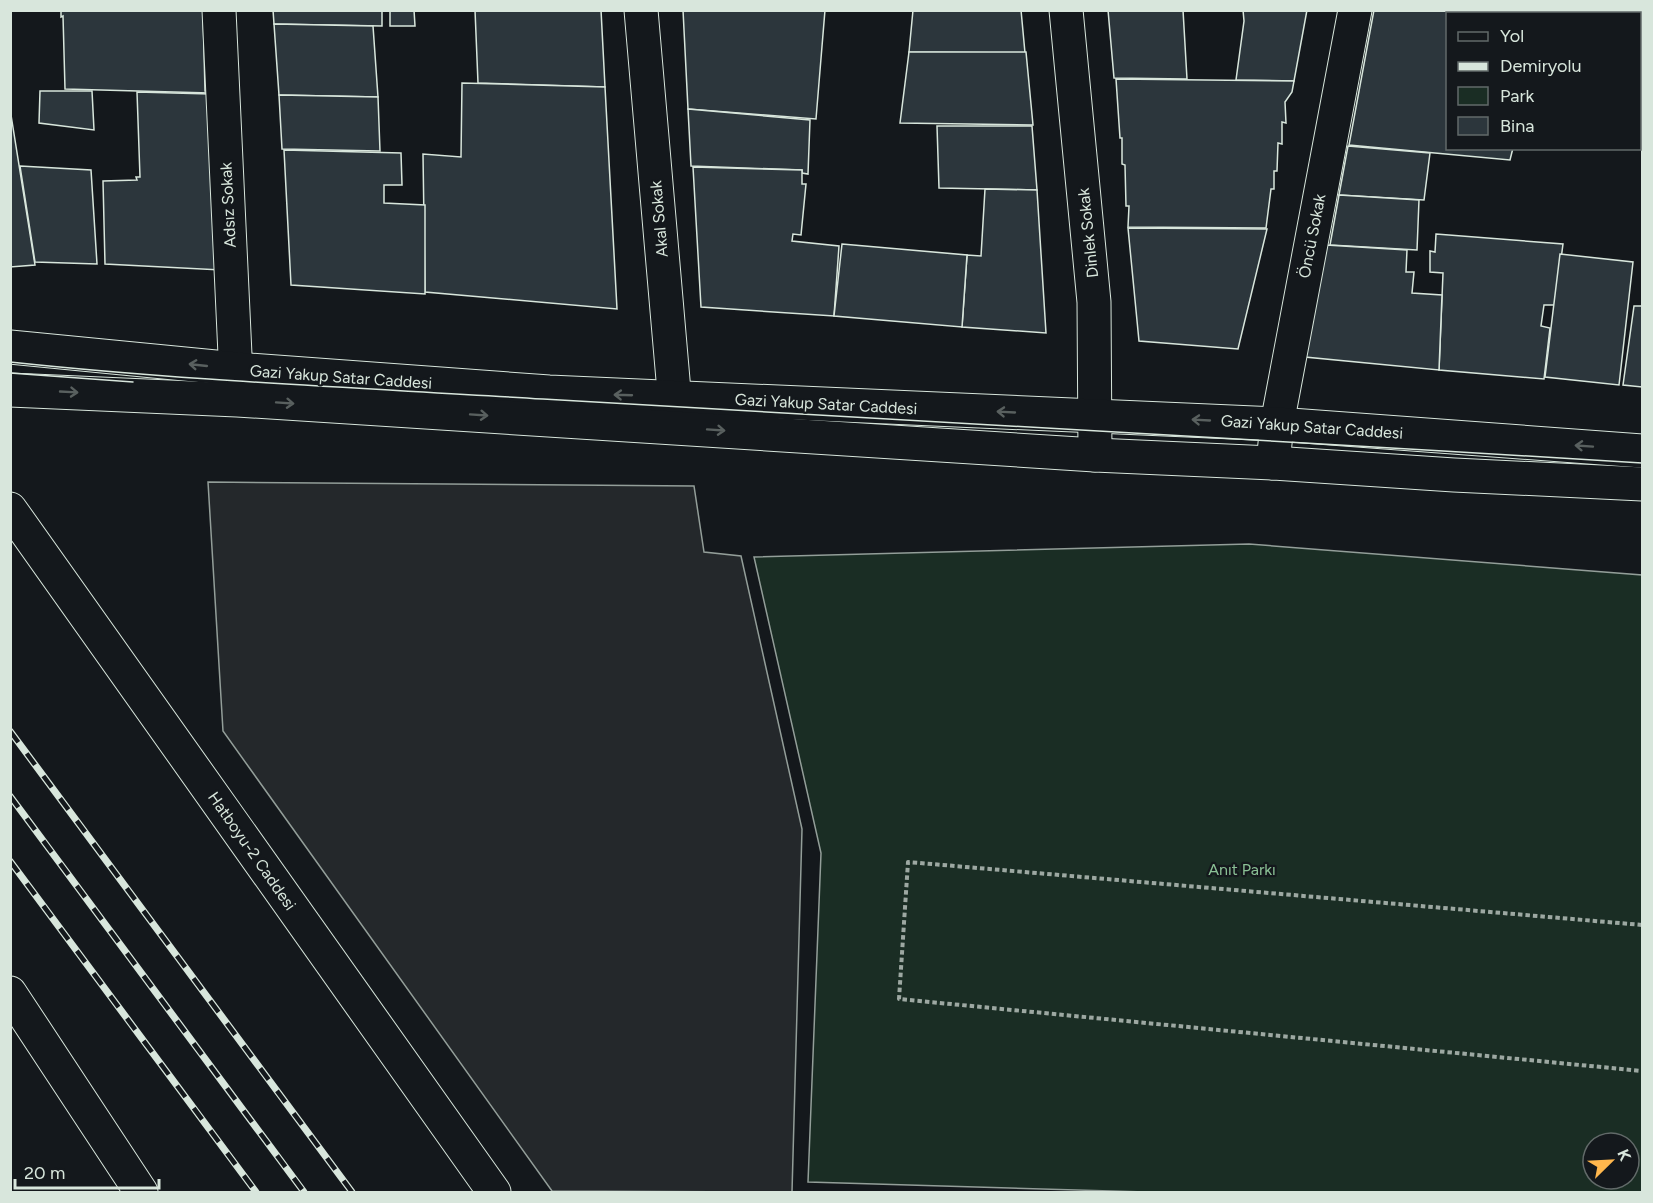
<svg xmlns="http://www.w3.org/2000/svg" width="1653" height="1203" font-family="Figtree,sans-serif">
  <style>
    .green { fill: #1a2d24; stroke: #939e99; stroke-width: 1.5; fill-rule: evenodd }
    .parking { fill: #24282b; stroke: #939e99; stroke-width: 1.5 }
    .building { fill: #2c363c; stroke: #d8e6dc; stroke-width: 1.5 }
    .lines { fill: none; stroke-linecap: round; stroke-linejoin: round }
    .street-casing { stroke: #d8e6dc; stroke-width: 35 }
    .secondary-casing { stroke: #d8e6dc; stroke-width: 35 }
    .path { stroke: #9da8a2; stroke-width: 4; stroke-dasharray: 4.5 3; stroke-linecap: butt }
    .street { stroke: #14181c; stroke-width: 33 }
    .secondary { stroke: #14181c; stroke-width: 33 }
    .tram { stroke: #d8e6dc; stroke-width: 1.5 }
    .rail-casing { stroke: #d8e6dc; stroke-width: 7 }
    .rail { stroke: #14181c; stroke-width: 4.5; stroke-dasharray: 14; stroke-linecap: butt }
    .oneway { stroke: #59605f }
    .labels { text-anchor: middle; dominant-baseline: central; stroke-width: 4.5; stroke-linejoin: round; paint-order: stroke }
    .street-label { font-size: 16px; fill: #d8e6dc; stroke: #14181c }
    .park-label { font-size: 16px; fill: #8ac095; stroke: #14181c }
  </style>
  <rect width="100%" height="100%" fill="#14181c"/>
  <!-- green -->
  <path class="green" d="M1249 544 1642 575V1192H1146L808 1182 821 853 754 557ZM1593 1143H1629V1179H1593Z"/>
  <!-- parking -->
  <path class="parking" d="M208 482 694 486 704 552 741 556 802 829 792 1192 552 1191 223 731Z"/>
  <!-- building -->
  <g class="building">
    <path d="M61 10H203L205 91H209L210 93 65 89 63 16 61 17Z"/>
    <path d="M273 10H382V26L274 24Z"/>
    <path d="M390 10H414L415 26H390Z"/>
    <path d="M475 10H601L605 87 478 83Z"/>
    <path d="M683 10H825L816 119 688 109Z"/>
    <path d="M913 10H1021L1025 53 909 52Z"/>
    <path d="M1108 10H1183L1187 79 1114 78Z"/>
    <path d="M1243 10H1307L1294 81 1236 80 1244 21Z"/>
    <path d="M1374 10H1451L1483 14H1448V148H1513L1510 160 1349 145Z"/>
    <path d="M274 24 373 26 378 97 279 95Z"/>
    <path d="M909 52H1026L1033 125 900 123Z"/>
    <path d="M1116 79 1294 81 1292 92 1285 102 1286 123 1282 122V144L1278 143 1277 171H1274V189H1271L1266 228 1128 227 1129 206H1126L1125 165 1122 164V138H1120Z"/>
    <path d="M462 83 605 87 617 309 425 292 423 154 461 157Z"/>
    <path d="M40 91H92L94 130 39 123Z"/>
    <path d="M137 92 210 94 221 270 105 264 103 181 137 180 136 177H140Z"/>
    <path d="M279 95 378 97 380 151 282 149Z"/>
    <path d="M688 109 810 120 808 174 802 173V170L691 166Z"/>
    <path d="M11 115 35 265 10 267V116Z"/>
    <path d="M937 126H1032L1037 190 939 188Z"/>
    <path d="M1348 146 1430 153 1424 200 1339 195Z"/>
    <path d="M284 150 401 153 402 185H384V203L425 205V294L291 285Z"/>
    <path d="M20 166 91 170 97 264 35 262Z"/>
    <path d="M693 167 802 170V184H806L801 235 793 234 792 241 839 246 834 316 701 307Z"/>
    <path d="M985 189 1037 190 1046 333 962 327 967 255 981 256Z"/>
    <path d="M1339 195 1419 200 1417 250 1330 245Z"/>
    <path d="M1128 228 1267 229 1238 349 1139 341Z"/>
    <path d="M1436 234 1563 244 1555 305H1544L1541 326 1550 328 1544 379 1439 370 1443 273 1430 272V251L1435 252Z"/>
    <path d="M842 244 967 255 962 327 834 316Z"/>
    <path d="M1326 245 1407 250 1406 272H1414L1412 293 1442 295 1439 370 1305 357Z"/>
    <path d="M1560 254 1633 262 1619 385 1545 377Z"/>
    <path d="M1634 306H1642V387L1623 385Z"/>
  </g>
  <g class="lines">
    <defs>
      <g id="street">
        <path d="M219 10 237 398"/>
        <path d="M641 10 677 426"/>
        <path d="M1066 10 1094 302 1095 455"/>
        <path d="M1273 463 1277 424 1355 10"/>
        <path d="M10 993 141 1192"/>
      </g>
      <g id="secondary">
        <path d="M10 347 236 369 549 392 1277 424 1642 451"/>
        <path d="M10 390 237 400 1095 455 1273 463 1454 475 1642 484"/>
        <path d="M10 509 494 1192"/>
      </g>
    </defs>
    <!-- street casing -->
    <use href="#street" class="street-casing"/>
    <!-- secondary casing -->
    <use href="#secondary" class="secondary-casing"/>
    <!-- path -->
    <path class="path" d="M1642 925 908 862 899 999 1642 1071"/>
    <!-- street -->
    <use href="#street" class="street"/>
    <!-- secondary -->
    <use href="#secondary" class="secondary"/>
    <!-- tram -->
    <g class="tram">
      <path d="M10 362C187 381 366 388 543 399 910 422 1276 440 1642 463"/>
      <path d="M10 373 133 382"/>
    </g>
    <defs>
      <g id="rail">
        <path d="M10 731 352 1192"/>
        <path d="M10 796 304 1192"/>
        <path d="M10 861 256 1192"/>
      </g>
    </defs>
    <!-- rail casing -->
    <use href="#rail" class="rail-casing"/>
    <!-- rail -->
    <use href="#rail" class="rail"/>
  </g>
  <!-- one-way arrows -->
  <defs><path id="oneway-shaft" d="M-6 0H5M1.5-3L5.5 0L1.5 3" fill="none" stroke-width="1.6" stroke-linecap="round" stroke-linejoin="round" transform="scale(1.5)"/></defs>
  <g class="oneway">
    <use href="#oneway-shaft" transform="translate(198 365) rotate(-174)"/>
    <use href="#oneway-shaft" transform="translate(69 392) rotate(3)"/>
    <use href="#oneway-shaft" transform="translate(623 395) rotate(-178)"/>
    <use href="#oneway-shaft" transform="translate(285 403) rotate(4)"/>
    <use href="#oneway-shaft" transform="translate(1006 412) rotate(-177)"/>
    <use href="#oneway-shaft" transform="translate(479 415) rotate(4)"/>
    <use href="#oneway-shaft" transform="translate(1201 420) rotate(-177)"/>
    <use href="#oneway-shaft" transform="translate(716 430) rotate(4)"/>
    <use href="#oneway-shaft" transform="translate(1584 446) rotate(-176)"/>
  </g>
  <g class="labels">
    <!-- street labels -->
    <g class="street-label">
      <text transform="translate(228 205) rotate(-93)">Adsız Sokak</text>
      <text transform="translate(659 219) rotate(-95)">Akal Sokak</text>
      <text transform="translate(1088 233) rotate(-96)">Dinlek Sokak</text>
      <text transform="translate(1312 236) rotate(-79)">Öncü Sokak</text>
      <text transform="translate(341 377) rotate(4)">Gazi Yakup Satar Caddesi</text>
      <text transform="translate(826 404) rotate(3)">Gazi Yakup Satar Caddesi</text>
      <text transform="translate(1312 427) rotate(4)">Gazi Yakup Satar Caddesi</text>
      <text transform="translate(252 851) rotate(55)">Hatboyu-2 Caddesi</text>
    </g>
    <!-- park labels -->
    <g class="park-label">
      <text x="1242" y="869">Anıt Parkı</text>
    </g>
  </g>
  <!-- border -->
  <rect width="1653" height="1203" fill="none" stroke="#d8e6dc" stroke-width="24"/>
  <!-- legend -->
  <rect x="1446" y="12" width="195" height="138" fill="#14181c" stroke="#626a69" stroke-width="1.5"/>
  <rect x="1458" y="32" width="30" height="9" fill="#14181c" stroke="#626a69" stroke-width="1.5"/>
  <text x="1500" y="42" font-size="18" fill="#d8e6dc">Yol</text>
  <rect x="1458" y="62" width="30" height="9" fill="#d8e6dc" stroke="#626a69" stroke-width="1.5"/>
  <text x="1500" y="72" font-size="18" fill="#d8e6dc">Demiryolu</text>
  <rect x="1458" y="87" width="30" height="18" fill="#1a2d24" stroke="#626a69" stroke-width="1.5"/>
  <text x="1500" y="102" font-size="18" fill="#d8e6dc">Park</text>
  <rect x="1458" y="117" width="30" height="18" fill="#2c363c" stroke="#626a69" stroke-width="1.5"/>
  <text x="1500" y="132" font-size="18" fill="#d8e6dc">Bina</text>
  <!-- north arrow -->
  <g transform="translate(1611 1161) rotate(66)"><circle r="28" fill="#14181c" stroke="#626a69" stroke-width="1.5"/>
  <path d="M0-4.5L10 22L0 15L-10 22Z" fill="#ffb74d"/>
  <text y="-9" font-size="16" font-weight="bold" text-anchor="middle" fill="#d8e6dc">K</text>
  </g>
  <!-- scale -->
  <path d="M15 1179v9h144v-9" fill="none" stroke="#d8e6dc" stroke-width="3"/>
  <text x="24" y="1179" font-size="18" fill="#d8e6dc" stroke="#14181c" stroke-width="4.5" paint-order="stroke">20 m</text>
</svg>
